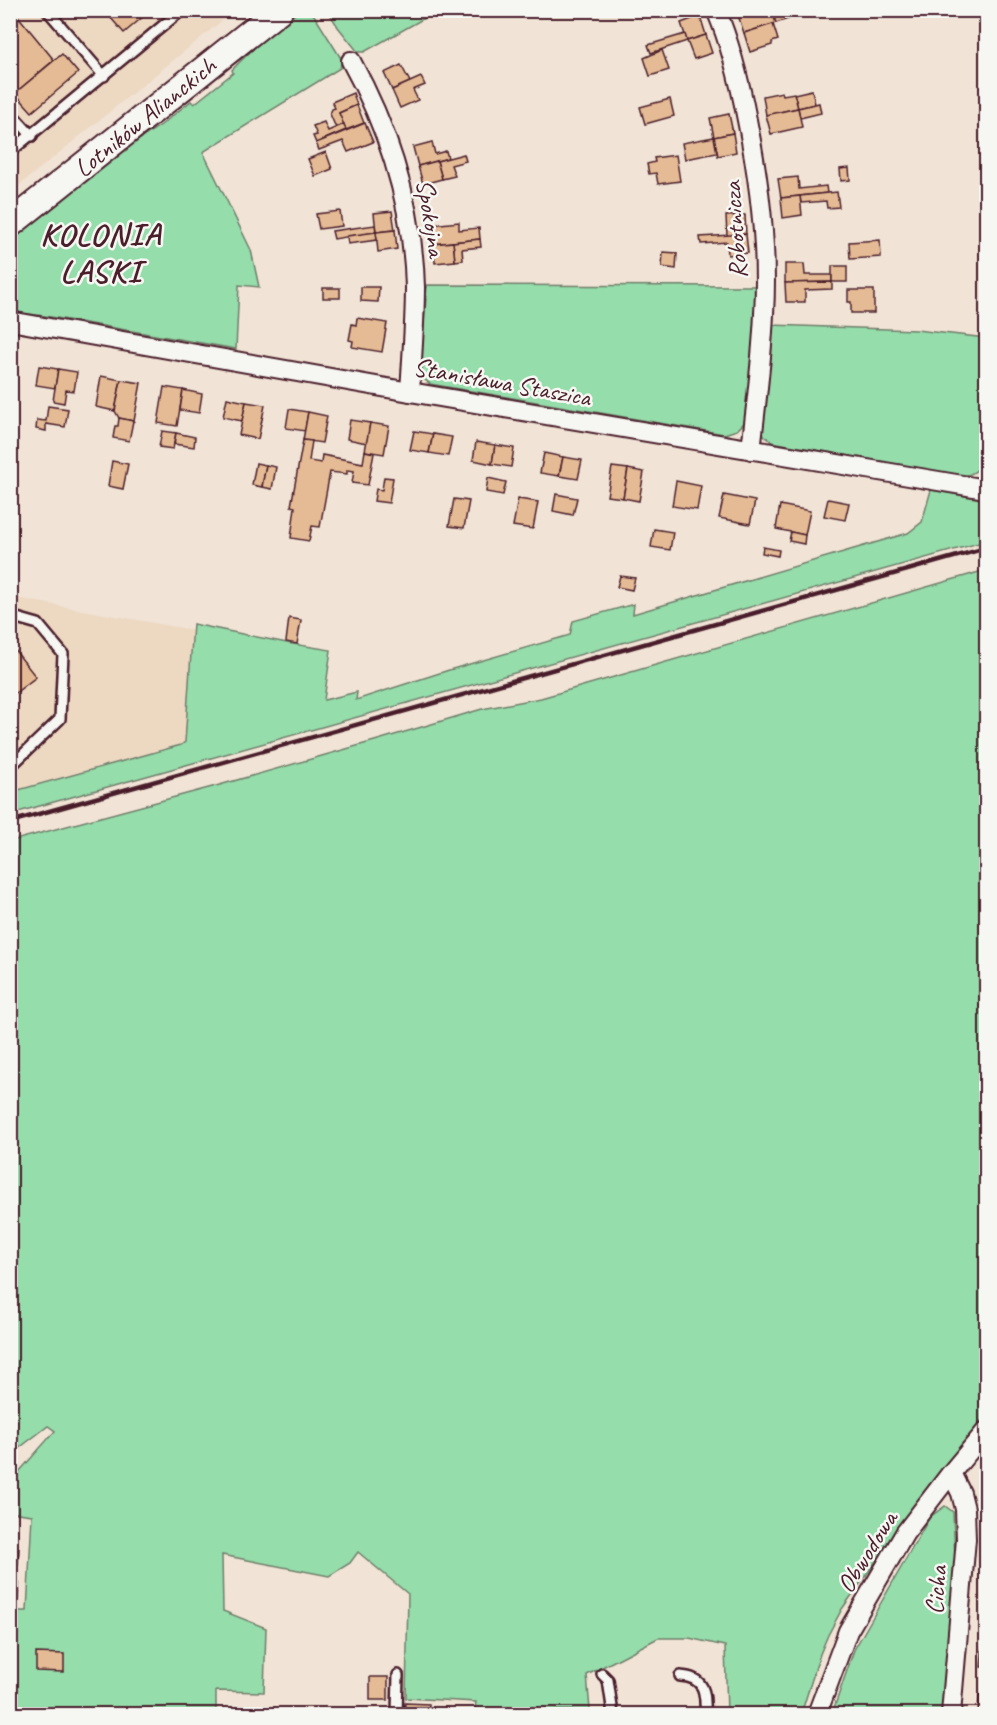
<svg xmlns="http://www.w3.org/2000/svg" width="997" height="1725" font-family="Caveat,sans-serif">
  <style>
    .built { fill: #edd8c2 }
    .green { fill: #95ddab; stroke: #707e6b; stroke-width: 1.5 }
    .building { fill: #e5bb95; stroke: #4a1f2b; stroke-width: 1.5 }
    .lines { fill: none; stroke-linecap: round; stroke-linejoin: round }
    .service-casing { stroke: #4a1f2b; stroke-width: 14 }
    .minor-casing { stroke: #4a1f2b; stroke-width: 22 }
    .secondary-casing { stroke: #4a1f2b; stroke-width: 30 }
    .service { stroke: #f6f6f2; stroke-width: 9 }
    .minor { stroke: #f6f6f2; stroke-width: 18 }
    .secondary { stroke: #f6f6f2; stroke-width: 26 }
    .rail { stroke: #4a1f2b; stroke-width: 4.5 }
    .labels { text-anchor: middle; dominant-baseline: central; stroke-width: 5; stroke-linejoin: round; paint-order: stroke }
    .street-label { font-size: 26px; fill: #4a1f2b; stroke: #f6f6f2 }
    .district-label { font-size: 32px; font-weight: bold; letter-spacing: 1.5px; fill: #4a1f2b; stroke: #f6f6f2 }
  </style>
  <rect width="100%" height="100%" fill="#f1e4d6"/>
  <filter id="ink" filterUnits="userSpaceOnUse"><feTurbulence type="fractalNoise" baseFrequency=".0167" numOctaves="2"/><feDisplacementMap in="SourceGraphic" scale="12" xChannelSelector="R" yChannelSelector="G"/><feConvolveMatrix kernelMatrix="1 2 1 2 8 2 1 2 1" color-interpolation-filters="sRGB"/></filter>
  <g filter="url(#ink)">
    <!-- built -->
    <g class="built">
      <path d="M11 11H234L11 192Z"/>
      <path d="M11 597 193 630 185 742 181 745 11 792Z"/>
    </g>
    <!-- green -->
    <g class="green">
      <path d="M299 11H308L314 15 342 60 340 68 203 152 251 250 259 287 239 285 236 349 45 316 11 312V237L112 158 161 125 191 101 194 104 233 73 232 70C252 48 276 29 299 11Z"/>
      <path d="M328 11H437L364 52H358L338 27Z"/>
      <path d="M427 285 756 286 757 312 751 392 744 423 737 430 724 434 430 384 424 379 420 374Z"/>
      <path d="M771 325 916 330 986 338V459C979 469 974 475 961 476L772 442 764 435 761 425Z"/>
      <path d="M931 490 986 500V541L11 814V792L181 745 185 742 193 624 287 643 331 650 324 700 357 692 356 700 449 670 570 635 573 621 634 604 633 614 908 533 922 522Z"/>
      <path d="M986 570V1415L944 1466 842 1609 828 1635 820 1654 801 1714H727L725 1646 689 1638H658L587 1675 590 1710 475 1711 476 1702 406 1698 408 1594 358 1552 350 1563 329 1576 222 1555 223 1611 266 1628 264 1692 216 1691V1714H82L81 1712 11 1710V1611H27L32 1515 11 1512V1481L55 1431 48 1426 18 1449 11 1457V841L216 786 378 740 482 709 541 698Z"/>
      <path d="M945 1506 953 1512 955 1558 944 1714H832L854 1650 930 1517Z"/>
    </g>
    <!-- building -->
    <g class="building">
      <path d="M10 10H13L54 60 15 93 10 87Z"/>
      <path d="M105 10H117L110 17Z"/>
      <path d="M117 10H151L124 33 110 17Z"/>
      <path d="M753 10H772L776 23 744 33 738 15Z"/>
      <path d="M785 10H805L806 13 776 23 774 16Z"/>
      <path d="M700 16 706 35 687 41 681 23Z"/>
      <path d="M773 24 778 40 772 42V45L750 52 744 33Z"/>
      <path d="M685 34 687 41 651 53 648 45Z"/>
      <path d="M706 35 712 53 694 59 687 41Z"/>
      <path d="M662 50 669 70 650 76 644 58Z"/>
      <path d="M62 54 78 73 32 112 15 93Z"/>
      <path d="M401 65 410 82 392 90 384 73Z"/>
      <path d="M421 77 425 85 413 90 418 100 400 108 392 90Z"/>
      <path d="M812 90 815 104 798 108 794 94Z"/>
      <path d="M782 92 783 95 794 93 798 108 766 115 763 96Z"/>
      <path d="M353 93 357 105 339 113 344 124 336 128 330 114 332 109 335 108 332 102Z"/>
      <path d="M670 99 674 116 645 124 640 107Z"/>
      <path d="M819 103 821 113 800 118 798 108Z"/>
      <path d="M357 105 364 123 346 130 339 113Z"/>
      <path d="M798 108 802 127 771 134 766 115Z"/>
      <path d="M729 114 733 133 714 137 710 118Z"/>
      <path d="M324 122 328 131 344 124 346 130 316 143 313 136 317 135 313 126Z"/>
      <path d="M365 123 373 142 348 152 343 141 319 150 316 143Z"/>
      <path d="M733 133 736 152 718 156 714 137Z"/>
      <path d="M714 137 717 153 685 159 682 143Z"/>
      <path d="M432 142 435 154 446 151 448 158 418 166 413 147Z"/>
      <path d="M326 152 332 169 315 176 308 159Z"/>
      <path d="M464 154 466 161 451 165 455 176 442 179 437 161Z"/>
      <path d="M676 155 680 181 658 184 656 173 649 174 647 164 655 162 654 158Z"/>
      <path d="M437 161 442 179 423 184 418 166Z"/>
      <path d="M849 168 850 180 841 181 840 169Z"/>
      <path d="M798 177 799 189 826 186 827 193 781 198 778 179Z"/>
      <path d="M837 192 839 207 827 208 826 201 801 203 800 196Z"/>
      <path d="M800 196 802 215 783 218 781 198Z"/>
      <path d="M340 211 342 226 319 229 316 214Z"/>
      <path d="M392 211 395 230 376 232 374 213Z"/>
      <path d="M745 215 746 234 727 236 726 216Z"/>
      <path d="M459 222V230L479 228 480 239 433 244 431 225Z"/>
      <path d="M375 225 376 232 334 239 332 231Z"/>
      <path d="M395 230 397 249 378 252 376 232Z"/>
      <path d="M376 232 377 240 348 244 347 236Z"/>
      <path d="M746 234 748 253 728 255 727 242 701 244 700 237Z"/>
      <path d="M480 239 481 247 462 249 463 260 455 261 453 242Z"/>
      <path d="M880 240 881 257 850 259 849 242Z"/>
      <path d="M453 242 455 261 435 263 433 244Z"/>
      <path d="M663 252 677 253 676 269 662 267Z"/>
      <path d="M785 264H804L805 275H832V282L785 283Z"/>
      <rect x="832" y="266" width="15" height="16"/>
      <path d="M832 282V289L805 290V302H786L785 283Z"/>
      <path d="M361 287H379L378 302 361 301Z"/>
      <rect x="323" y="288" width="17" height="10"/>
      <path d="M848 290H874V313H851V302H848Z"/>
      <path d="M357 318 387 323 382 352 352 347 353 341 349 340 352 324 356 325Z"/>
      <path d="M10 360 14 361 11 379H10Z"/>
      <path d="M39 366 58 369 55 388 36 385Z"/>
      <path d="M58 369 77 372 74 391 66 390 64 403 53 401Z"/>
      <path d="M101 376 121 380 115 411 96 407Z"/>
      <path d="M121 380 141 383 134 421 119 418 115 411Z"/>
      <path d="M164 387 183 390 177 426 158 423Z"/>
      <path d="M183 390 202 394 199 413 180 410Z"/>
      <path d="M227 398 246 402 242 421 223 417Z"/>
      <path d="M246 402 265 405 258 439 239 435Z"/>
      <path d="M48 406 68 409 65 427 46 424V431L36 429 37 420 46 421Z"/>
      <path d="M289 409 308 412 305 431 286 428Z"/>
      <path d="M308 412 327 416 322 443 303 440Z"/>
      <path d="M119 418 133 421 129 441 113 438 115 426H118Z"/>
      <path d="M350 420 370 423 367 443 347 439Z"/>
      <path d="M370 423 389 426 384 454 365 451Z"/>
      <path d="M162 431 176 433 173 449 159 447Z"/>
      <path d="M414 431 433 434 429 453 410 450Z"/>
      <path d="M176 433 195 437 194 447 174 444Z"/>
      <path d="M433 434 452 437 448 456 429 453Z"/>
      <path d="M303 440 312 441 309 461 321 463 322 455 363 463 365 451 374 453 368 485 352 483 354 471 347 470V474L330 472 320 527 312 526 309 541 291 538 295 507 291 506Z"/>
      <path d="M476 442 495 445 492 464 473 460Z"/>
      <path d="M495 445 514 448 511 467 492 464Z"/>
      <path d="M544 453 563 457 559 476 540 473Z"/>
      <path d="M563 457 582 460 578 479 559 476Z"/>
      <path d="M112 461 128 464 123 489 108 486Z"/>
      <path d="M256 463 266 465 262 487 252 485Z"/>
      <path d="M266 465 276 467 272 489 262 487Z"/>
      <path d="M612 467 628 469 623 498 607 496Z"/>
      <path d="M628 469 644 472 639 501 623 498Z"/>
      <path d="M384 477 393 478 389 503 374 501 376 489 382 490Z"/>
      <path d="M488 478 506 482 503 495 486 492Z"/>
      <path d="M676 481 701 486 697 510 672 506Z"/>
      <path d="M556 494 577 498 573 515 553 511Z"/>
      <path d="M724 495 755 501 750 524 719 518Z"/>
      <path d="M454 499 469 501 464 528 449 526Z"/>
      <path d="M518 499 538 502 533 529 513 526Z"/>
      <path d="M828 499 849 503 845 520 824 516Z"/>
      <path d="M780 505 810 511 805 535 776 529Z"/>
      <path d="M654 529 673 532 670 550 651 547Z"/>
      <path d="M791 532 805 535 804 544 789 541Z"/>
      <path d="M763 547 779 550 778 556 762 553Z"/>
      <path d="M620 576 635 578 632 590 617 587Z"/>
      <path d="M289 618 301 620 297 644 286 642Z"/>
      <path d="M10 644 36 677 10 697Z"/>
      <path d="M10 1547 19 1548 18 1565H10Z"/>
      <path d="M10 1583H19L18 1599 10 1598Z"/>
      <path d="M983 1642H986V1667H981Z"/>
      <path d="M36 1653 64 1654V1672L36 1671Z"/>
      <rect x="370" y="1677" width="18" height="23"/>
      <path d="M979 1695H986V1714H978Z"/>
      <path d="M405 1703 429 1704 428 1714H404Z"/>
    </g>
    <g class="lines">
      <defs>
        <g id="service">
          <path d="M47 10 104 76"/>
          <path d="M10 112 32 136"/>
          <path d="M10 152 182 10"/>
          <path d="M10 616 38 624 63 654 60 719 10 767"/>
          <path d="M602 1674 608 1680 613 1714"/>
          <path d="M680 1676C705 1677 706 1693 705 1714"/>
          <path d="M397 1714 398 1675"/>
        </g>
        <g id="minor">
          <path d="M716 10C731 45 740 83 747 120 760 184 768 249 764 314 762 360 756 405 751 450"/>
          <path d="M351 61C390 132 413 207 415 287 415 322 412 357 410 392"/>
          <path d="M10 321 410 392 986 489"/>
          <path d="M817 1714 848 1631 905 1533 951 1473 986 1431"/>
          <path d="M951 1714 966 1539 965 1509 961 1493 951 1473"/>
        </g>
        <path id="secondary" d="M10 224 279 10"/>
      </defs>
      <!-- service casing -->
      <use href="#service" class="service-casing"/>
      <!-- minor casing -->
      <use href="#minor" class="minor-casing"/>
      <!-- secondary casing -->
      <use href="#secondary" class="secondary-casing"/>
      <!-- service -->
      <use href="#service" class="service"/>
      <!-- minor -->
      <use href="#minor" class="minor"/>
      <!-- secondary -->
      <use href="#secondary" class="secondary"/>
      <!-- rail -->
      <path class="rail" d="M10 822 986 548"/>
    </g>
  </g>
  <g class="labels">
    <!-- street labels -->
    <g class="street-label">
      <text transform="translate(145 117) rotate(-39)">Lotników Alianckich</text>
      <text transform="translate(431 218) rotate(81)">Spokojna</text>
      <text transform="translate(735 230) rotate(-94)">Robotnicza</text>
      <text transform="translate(502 382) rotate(10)">Stanisława Staszica</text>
      <text transform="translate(867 1552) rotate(-58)">Obwodowa</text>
      <text transform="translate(936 1590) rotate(-85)">Cicha</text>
    </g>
    <!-- district labels -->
    <g class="district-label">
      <text x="101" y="234">KOLONIA<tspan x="101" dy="37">LASKI</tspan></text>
    </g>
  </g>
  <!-- margin -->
  <rect width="997" height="1725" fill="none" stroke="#f6f6f2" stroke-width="36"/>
  <rect x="18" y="18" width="961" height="1689" fill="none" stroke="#4a1f2b" stroke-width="2" filter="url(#ink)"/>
</svg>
